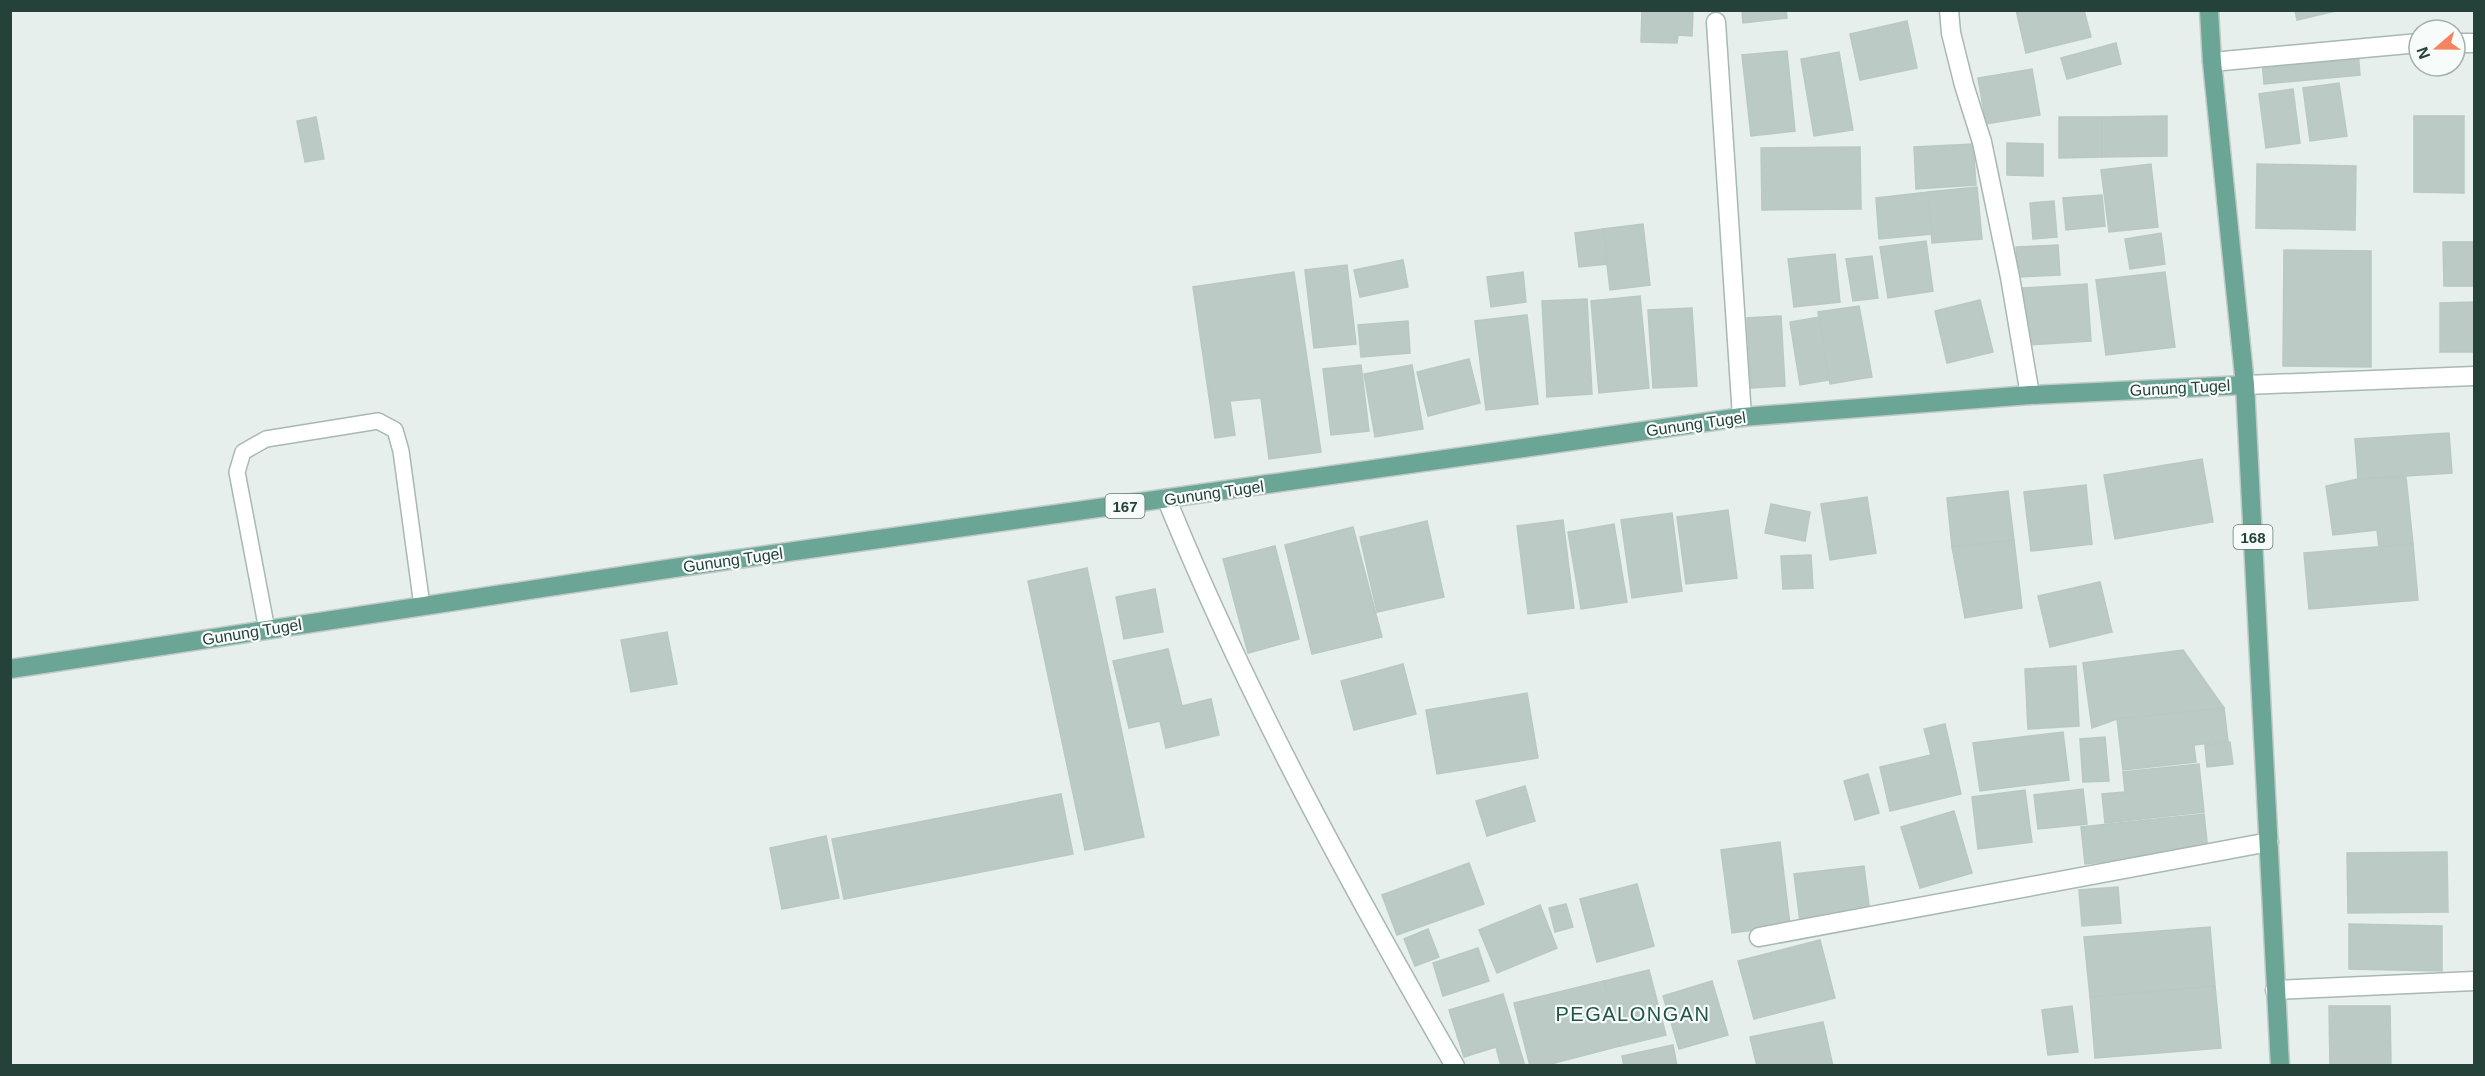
<svg xmlns="http://www.w3.org/2000/svg" width="2485" height="1076" font-family="Helvetica,sans-serif">
  <style>
    .building { fill: #bbcac4; stroke: #b8c9c2; stroke-width: 1.5 }
    .lines { fill: none; stroke-linecap: round; stroke-linejoin: round }
    .lane-casing { stroke: #a8b8b2; stroke-width: 18 }
    .street-casing { stroke: #a8b8b2; stroke-width: 21 }
    .primary-casing { stroke: #c2cac8; stroke-width: 21 }
    .lane { stroke: #fff; stroke-width: 15 }
    .street { stroke: #fff; stroke-width: 18 }
    .primary { stroke: #6aa596; stroke-width: 18 }
    .labels { text-anchor: middle; dominant-baseline: central; stroke-width: 4.5; stroke-linejoin: round; paint-order: stroke }
    .shield { fill: #f7fbf9; stroke: #637a73; stroke-width: 1.5 }
    .shield-label { font-size: 15px; font-weight: bold; fill: #24423a }
    .street-label { font-size: 16px; fill: #24423a; stroke: #f7fbf9 }
    .quarter-label { font-size: 20px; letter-spacing: 1.5px; fill: #1f5548; stroke: #f7fbf9 }
  </style>
  <rect width="100%" height="100%" fill="#e6efeb"/>
  <!-- building -->
  <g class="building">
    <path d="M1642 10H1693L1692 36 1678 35 1677 43 1641 42Z"/>
    <path d="M1742 10H1786L1787 18 1743 23Z"/>
    <path d="M2016 10H2084L2091 37 2026 53Z"/>
    <path d="M2295 10H2340L2297 20Z"/>
    <path d="M1907 21 1917 68 1860 80 1850 34Z"/>
    <path d="M2116 43 2121 64 2067 79 2061 58Z"/>
    <path d="M1787 51 1795 131 1751 136 1742 55Z"/>
    <path d="M1839 52 1853 130 1814 136 1801 59Z"/>
    <path d="M2358 52 2360 75 2264 84 2262 60Z"/>
    <path d="M2032 69 2040 115 1986 124 1978 78Z"/>
    <path d="M2339 83 2347 136 2310 141 2303 88Z"/>
    <path d="M2293 89 2300 143 2266 148 2259 94Z"/>
    <path d="M2167 116V156L2102 157V117Z"/>
    <path d="M2414 116H2464V193L2414 192Z"/>
    <path d="M316 117 324 159 305 162 297 121Z"/>
    <path d="M2059 117H2102V157L2059 158Z"/>
    <path d="M2007 143 2043 144V176L2007 175Z"/>
    <path d="M1973 144 1976 185 1916 189 1914 147Z"/>
    <path d="M1860 147 1861 209 1762 210 1761 148Z"/>
    <path d="M2151 164 2158 227 2109 232 2101 170Z"/>
    <path d="M2257 164 2356 166 2355 230 2256 228Z"/>
    <path d="M1977 187 1982 239 1932 243 1928 192Z"/>
    <path d="M1928 192 1932 234 1879 239 1876 198Z"/>
    <path d="M2102 195 2105 226 2066 230 2063 198Z"/>
    <path d="M2054 201 2057 237 2033 239 2030 203Z"/>
    <path d="M1643 224 1650 285 1610 290 1603 229Z"/>
    <path d="M1603 229 1607 264 1579 267 1575 233Z"/>
    <path d="M2161 233 2165 264 2130 269 2125 239Z"/>
    <path d="M1926 241 1933 291 1888 298 1880 247Z"/>
    <path d="M2443 242H2474V286H2444Z"/>
    <path d="M2058 245 2060 275 2018 277 2016 247Z"/>
    <path d="M2284 250 2371 251V367L2283 366Z"/>
    <path d="M1835 254 1840 302 1794 307 1788 259Z"/>
    <path d="M1872 256 1878 298 1853 301 1846 259Z"/>
    <path d="M1403 260 1408 287 1360 297 1354 270Z"/>
    <path d="M1347 265 1356 344 1314 348 1305 270Z"/>
    <path d="M1294 272 1321 452 1269 459 1261 398 1230 401 1235 435 1215 438 1193 287Z"/>
    <path d="M1523 272 1526 302 1491 307 1487 277Z"/>
    <path d="M2165 272 2175 347 2106 355 2096 280Z"/>
    <path d="M2087 284 2091 341 2027 345 2023 288Z"/>
    <path d="M1640 296 1649 388 1599 393 1591 301Z"/>
    <path d="M1587 299 1592 394 1547 397 1542 301Z"/>
    <path d="M1980 300 1993 352 1947 363 1935 311Z"/>
    <path d="M2474 302V352H2440V303Z"/>
    <path d="M1859 306 1872 377 1830 384 1818 312Z"/>
    <path d="M1692 308 1697 386 1653 388 1648 310Z"/>
    <path d="M1527 315 1538 404 1486 410 1475 321Z"/>
    <path d="M1781 316 1785 386 1751 388 1747 318Z"/>
    <path d="M1819 317 1829 380 1800 385 1790 322Z"/>
    <path d="M1408 321 1410 353 1361 357 1358 325Z"/>
    <path d="M1469 359 1480 403 1428 416 1417 372Z"/>
    <path d="M1361 365 1369 431 1331 435 1323 369Z"/>
    <path d="M1412 365 1423 429 1375 437 1364 374Z"/>
    <path d="M2449 433 2452 473 2358 479 2355 439Z"/>
    <path d="M2202 459 2213 522 2115 539 2104 475Z"/>
    <path d="M2406 477 2413 544 2379 548 2377 530 2333 535 2326 486 2358 479Z"/>
    <path d="M2086 485 2092 544 2031 551 2024 492Z"/>
    <path d="M2008 491 2014 540 1952 547 1947 498Z"/>
    <path d="M1867 497 1876 553 1830 560 1821 504Z"/>
    <path d="M1771 504 1810 512 1805 541 1765 533Z"/>
    <path d="M1728 510 1737 578 1686 584 1677 517Z"/>
    <path d="M1672 513 1682 591 1632 598 1621 520Z"/>
    <path d="M1563 520 1574 608 1528 614 1517 526Z"/>
    <path d="M1427 521 1444 597 1377 612 1360 537Z"/>
    <path d="M1614 524 1627 602 1581 609 1568 532Z"/>
    <path d="M1353 527 1382 637 1312 654 1285 545Z"/>
    <path d="M2014 540 2022 608 1965 618 1952 547Z"/>
    <path d="M2413 544 2418 600 2309 609 2304 553Z"/>
    <path d="M1275 546 1299 639 1248 653 1223 559Z"/>
    <path d="M1811 555 1813 588 1783 589 1781 556Z"/>
    <path d="M1087 568 1144 837 1085 850 1028 581Z"/>
    <path d="M2100 582 2112 632 2050 647 2038 596Z"/>
    <path d="M1155 589 1163 632 1124 639 1116 597Z"/>
    <path d="M667 632 677 684 631 692 621 640Z"/>
    <path d="M1168 649 1182 706 1211 699 1219 735 1166 748 1160 721 1129 728 1113 661Z"/>
    <path d="M2183 650 2224 708 2117 719 2092 728 2083 663Z"/>
    <path d="M1403 664 1416 714 1354 730 1341 681Z"/>
    <path d="M2076 666 2079 726 2028 729 2025 669Z"/>
    <path d="M1527 693 1538 758 1437 774 1426 710Z"/>
    <path d="M2224 708 2228 741 2194 745 2196 762 2123 770 2117 719Z"/>
    <path d="M1945 724 1961 794 1890 811 1880 767 1931 755 1924 729Z"/>
    <path d="M2063 732 2069 780 1980 791 1973 743Z"/>
    <path d="M2105 737 2109 781 2083 782 2080 739Z"/>
    <path d="M2230 742 2233 764 2207 767 2205 745Z"/>
    <path d="M2199 764 2204 812 2105 823 2102 794 2125 792 2123 772Z"/>
    <path d="M1868 774 1879 813 1855 820 1844 781Z"/>
    <path d="M1525 786 1535 821 1487 836 1476 801Z"/>
    <path d="M2083 789 2087 824 2038 829 2034 795Z"/>
    <path d="M2025 790 2032 842 1978 849 1972 797Z"/>
    <path d="M1061 794 1073 854 844 899 832 839Z"/>
    <path d="M1954 811 1972 873 1920 888 1901 827Z"/>
    <path d="M2204 814 2208 851 2085 864 2081 827Z"/>
    <path d="M826 836 839 898 782 909 770 848Z"/>
    <path d="M1780 842 1790 925 1732 933 1721 850Z"/>
    <path d="M2447 852 2448 912 2348 913 2347 853Z"/>
    <path d="M1469 863 1484 904 1397 935 1382 895Z"/>
    <path d="M1864 866 1870 913 1800 922 1794 874Z"/>
    <path d="M1637 884 1654 946 1597 962 1580 899Z"/>
    <path d="M2118 887 2121 923 2082 926 2079 890Z"/>
    <path d="M1566 904 1573 927 1555 932 1549 908Z"/>
    <path d="M1540 905 1557 948 1497 973 1479 930Z"/>
    <path d="M2349 924 2442 926V971L2349 969Z"/>
    <path d="M2210 927 2215 986 2090 997 2084 937Z"/>
    <path d="M1428 929 1439 957 1415 966 1404 939Z"/>
    <path d="M1820 940 1835 998 1754 1019 1738 961Z"/>
    <path d="M1478 948 1489 981 1443 996 1433 963Z"/>
    <path d="M1649 970 1666 1035 1620 1046 1604 981Z"/>
    <path d="M1604 981 1620 1046 1543 1066H1530L1514 1003Z"/>
    <path d="M1712 981 1728 1035 1679 1049 1663 996Z"/>
    <path d="M2215 986 2221 1048 2095 1058 2090 997Z"/>
    <path d="M1503 994 1525 1066H1501L1496 1047 1464 1057 1449 1010Z"/>
    <path d="M2072 1006 2078 1052 2048 1055 2042 1010Z"/>
    <path d="M2329 1006H2390L2391 1066H2330Z"/>
    <path d="M1823 1022 1833 1066H1757L1750 1037Z"/>
    <path d="M1673 1045 1677 1066H1624L1622 1056Z"/>
  </g>
  <g class="lines">
    <defs>
      <path id="lane" d="M267 630 237 472 243 452 266 439 378 421 395 430 401 451 422 606"/>
      <g id="street">
        <path d="M1949 10 1951 33 1964 85 1982 142 2010 277 2030 395"/>
        <path d="M1716 22 1742 417"/>
        <path d="M2455 43H2474"/>
        <path d="M2212 62 2419 43"/>
        <path d="M2245 385 2474 376"/>
        <path d="M1167 500C1247 696 1349 883 1455 1066"/>
        <path d="M1759 937 2269 842"/>
        <path d="M2275 990 2474 981"/>
      </g>
      <g id="primary">
        <path d="M2209 10 2212 62 2245 385 2280 1066"/>
        <path d="M10 669 674 568 1742 417 2030 395 2245 385"/>
      </g>
    </defs>
    <!-- lane casing -->
    <use href="#lane" class="lane-casing"/>
    <!-- street casing -->
    <use href="#street" class="street-casing"/>
    <!-- primary casing -->
    <use href="#primary" class="primary-casing"/>
    <!-- lane -->
    <use href="#lane" class="lane"/>
    <!-- street -->
    <use href="#street" class="street"/>
    <!-- primary -->
    <use href="#primary" class="primary"/>
  </g>
  <g class="labels">
    <!-- shield labels -->
    <g class="shield">
      <rect x="1105.5" y="494" width="39" height="24" rx="4.5"/>
      <rect x="2233.5" y="525" width="39" height="24" rx="4.5"/>
    </g>
    <g class="shield-label">
      <text x="1125" y="506">167</text>
      <text x="2253" y="537">168</text>
    </g>
    <!-- street labels -->
    <g class="street-label">
      <text transform="translate(2180 388) rotate(-3)">Gunung Tugel</text>
      <text transform="translate(1696 424) rotate(-8)">Gunung Tugel</text>
      <text transform="translate(1214 493) rotate(-8)">Gunung Tugel</text>
      <text transform="translate(733 560) rotate(-8)">Gunung Tugel</text>
      <text transform="translate(252 632) rotate(-9)">Gunung Tugel</text>
    </g>
    <!-- quarter labels -->
    <g class="quarter-label">
      <text x="1633" y="1014">PEGALONGAN</text>
    </g>
  </g>
  <!-- border -->
  <rect width="2485" height="1076" fill="none" stroke="#24423a" stroke-width="24"/>
  <!-- north arrow -->
  <g transform="translate(2437 48) rotate(250)"><circle r="28" fill="#f7fbf9" stroke="#a3b1ad" stroke-width="1.5"/>
  <path d="M0-4.5L10 22L0 15L-10 22Z" fill="#f4845f"/>
  <text y="-9" font-size="16" font-weight="bold" text-anchor="middle" fill="#24423a">N</text>
  </g>
</svg>
